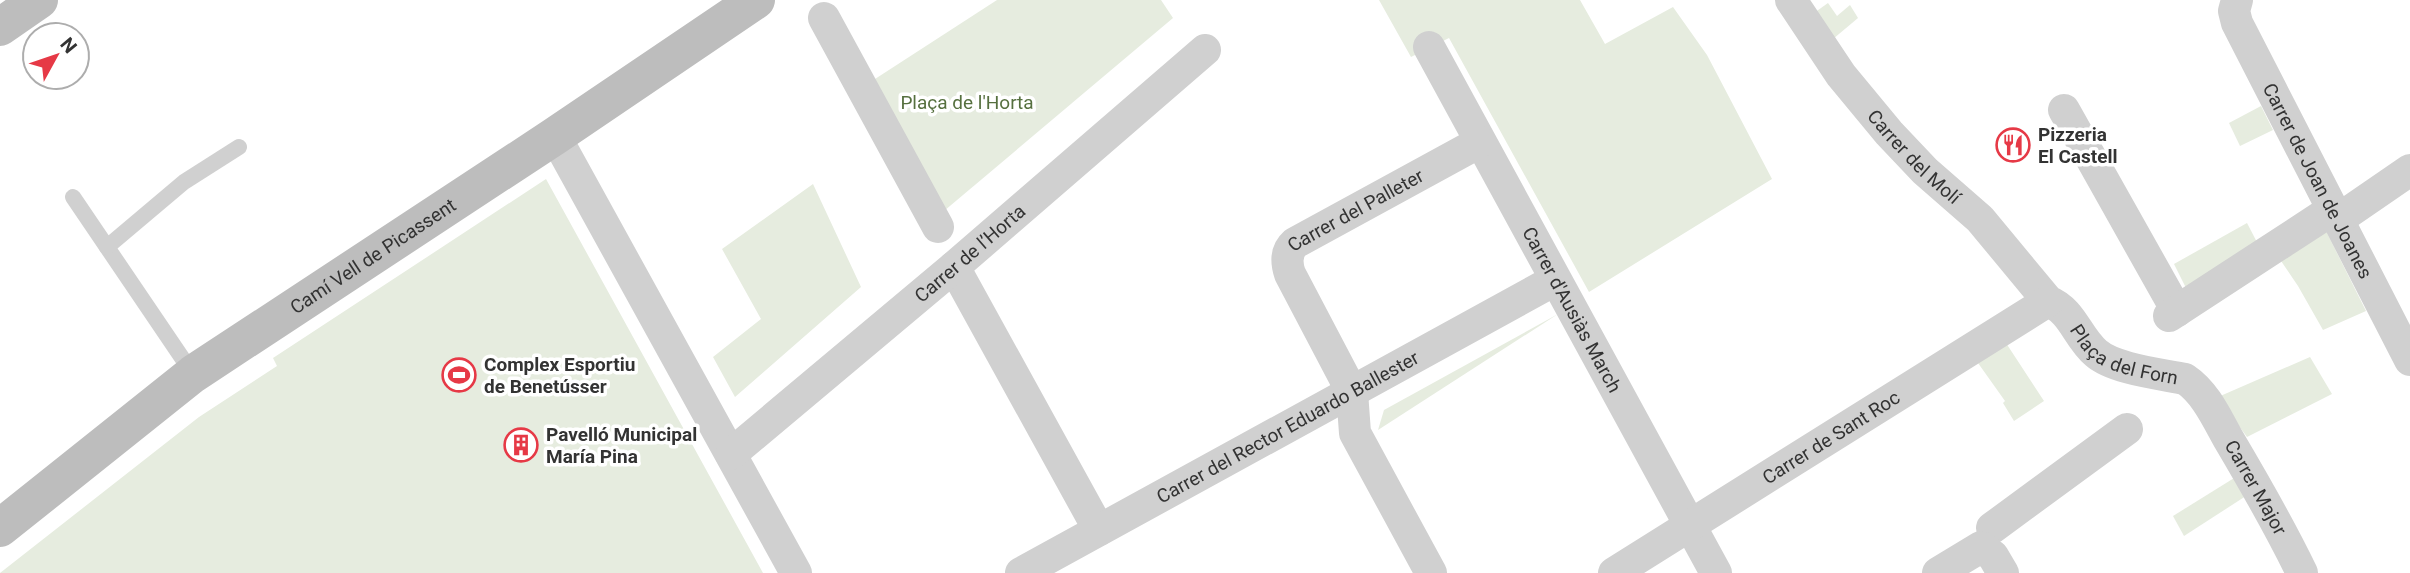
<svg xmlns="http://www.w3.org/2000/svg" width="2410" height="573" font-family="Roboto,sans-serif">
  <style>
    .green { fill: #e6ecdf }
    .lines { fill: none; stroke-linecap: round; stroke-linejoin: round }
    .lane { stroke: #d0d0d0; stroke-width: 16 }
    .street { stroke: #d0d0d0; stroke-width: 32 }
    .secondary { stroke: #bdbdbd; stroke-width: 38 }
    .labels { text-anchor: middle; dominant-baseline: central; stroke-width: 7; stroke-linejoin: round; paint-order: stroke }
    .park-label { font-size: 19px; fill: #56703f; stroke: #fff }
    .poi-label { font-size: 19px; font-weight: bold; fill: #333; stroke: #fff; text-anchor: start }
    .street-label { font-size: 19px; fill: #333; stroke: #fff }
  </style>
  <rect width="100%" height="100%" fill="#fff"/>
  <!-- green -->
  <g class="green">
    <path d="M997 0H1161L1173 18 944 211 875 79Z"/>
    <path d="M1379 0H1580L1605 44 1673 7 1707 55 1772 179 1589 292 1449 38 1411 57Z"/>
    <path d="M1828 3 1837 16 1850 5 1858 18 1833 39 1814 13Z"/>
    <path d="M2261 106 2273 130 2240 146 2229 123Z"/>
    <path d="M546 179 763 573H0L199 417 277 366 273 358Z"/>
    <path d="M813 184 861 287 735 397 713 357 761 319 722 249Z"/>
    <path d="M2247 223 2260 248 2189 294 2174 264Z"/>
    <path d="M2323 225 2366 311 2323 330 2298 286 2277 255Z"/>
    <path d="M1558 314 1378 430 1384 410Z"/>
    <path d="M2006 343 2044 401 2014 421 2003 403 2005 401 1978 363Z"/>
    <path d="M2310 357 2332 394 2247 437 2218 397Z"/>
    <path d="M2239 475 2249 494 2184 536 2173 516Z"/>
  </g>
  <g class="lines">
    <!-- lane -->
    <g class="lane">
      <path d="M73 197 193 374"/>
      <path d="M107 247 184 182 239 147"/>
    </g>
    <!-- street -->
    <g class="street">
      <path id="s1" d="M1791 0 1841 75 1889 133 1925 171 1980 219 2048 301C2073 311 2077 337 2096 353 2114 369 2161 374 2185 379 2206 393 2217 419 2229 440 2255 484 2280 527 2302 573"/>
      <path id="s2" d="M2237 0 2234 11 2237 23 2410 360"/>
      <path d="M824 18 938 227"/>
      <path id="s3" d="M1429 47 1716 573"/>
      <path d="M2064 110 2177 311"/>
      <path d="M555 136 796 573"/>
      <path d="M2346 214 2410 170"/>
      <path d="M954 267 1099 530"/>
      <path d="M2169 316 2321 217"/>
      <path id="s4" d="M731 454 954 267 1205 50"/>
      <path d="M1992 528 2127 429"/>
      <path id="s5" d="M1021 573 1555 280"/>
      <path id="s6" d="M1431 573 1355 433 1352 392 1290 274C1286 262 1286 251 1295 243L1480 142"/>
      <path id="s7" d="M1614 573 2048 301"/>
      <path d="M1938 573 1981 547 1993 556 2003 573"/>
    </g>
    <!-- secondary -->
    <g class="secondary">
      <path d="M0 27 39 0"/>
      <path id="s8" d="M0 528 193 374 555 136 756 0"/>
    </g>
  </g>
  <!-- icons -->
  <defs>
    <symbol id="restaurant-ring" viewBox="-11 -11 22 22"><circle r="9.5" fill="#fff" stroke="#e63946" stroke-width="1.5"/><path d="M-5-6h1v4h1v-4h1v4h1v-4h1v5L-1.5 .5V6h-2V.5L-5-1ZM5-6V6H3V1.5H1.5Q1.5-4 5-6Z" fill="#e63946"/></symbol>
    <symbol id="stadium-ring" viewBox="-11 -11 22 22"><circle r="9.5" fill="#fff" stroke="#e63946" stroke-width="1.5"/><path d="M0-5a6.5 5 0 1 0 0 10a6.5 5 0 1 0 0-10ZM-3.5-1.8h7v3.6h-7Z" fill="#e63946"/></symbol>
    <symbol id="building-ring" viewBox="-11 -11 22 22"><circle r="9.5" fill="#fff" stroke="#e63946" stroke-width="1.5"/><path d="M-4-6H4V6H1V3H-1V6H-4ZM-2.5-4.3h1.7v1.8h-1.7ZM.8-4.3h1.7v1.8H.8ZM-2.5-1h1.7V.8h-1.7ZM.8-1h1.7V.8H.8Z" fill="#e63946"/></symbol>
  </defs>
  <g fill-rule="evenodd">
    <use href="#restaurant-ring" x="1994" y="126" width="38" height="38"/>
    <use href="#stadium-ring" x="440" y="356" width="38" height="38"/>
    <use href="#building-ring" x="502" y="426" width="38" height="38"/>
  </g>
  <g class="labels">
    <!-- park labels -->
    <g class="park-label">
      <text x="967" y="102">Plaça de l'Horta</text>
    </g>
    <!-- poi labels -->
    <g class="poi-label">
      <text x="2038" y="134">Pizzeria<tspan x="2038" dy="22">El Castell</tspan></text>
      <text x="484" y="364">Complex Esportiu<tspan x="484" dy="22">de Benetússer</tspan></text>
      <text x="546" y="434">Pavelló Municipal<tspan x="546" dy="22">María Pina</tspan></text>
    </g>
    <!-- street labels -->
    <g class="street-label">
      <text stroke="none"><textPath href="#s1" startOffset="200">Carrer del Molí</textPath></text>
      <text stroke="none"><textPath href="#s2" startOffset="201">Carrer de Joan de Joanes</textPath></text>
      <text stroke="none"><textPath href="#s6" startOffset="436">Carrer del Palleter</textPath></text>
      <text stroke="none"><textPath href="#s4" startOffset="312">Carrer de l’Horta</textPath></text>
      <text stroke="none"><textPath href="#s8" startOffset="462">Camí Vell de Picassent</textPath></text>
      <text stroke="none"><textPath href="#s3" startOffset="299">Carrer d'Ausiàs March</textPath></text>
      <text stroke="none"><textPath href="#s1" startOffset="495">Plaça del Forn</textPath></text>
      <text stroke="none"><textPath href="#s5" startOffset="304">Carrer del Rector Eduardo Ballester</textPath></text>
      <text stroke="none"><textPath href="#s7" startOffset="256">Carrer de Sant Roc</textPath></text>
      <text stroke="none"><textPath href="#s1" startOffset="693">Carrer Major</textPath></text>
    </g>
  </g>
  <!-- north arrow -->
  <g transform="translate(56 56) rotate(50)"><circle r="33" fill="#ffffff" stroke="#adadad" stroke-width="2"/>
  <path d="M0-5L12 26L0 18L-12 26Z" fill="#e63946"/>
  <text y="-10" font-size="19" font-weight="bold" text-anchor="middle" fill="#333333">N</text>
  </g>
</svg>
